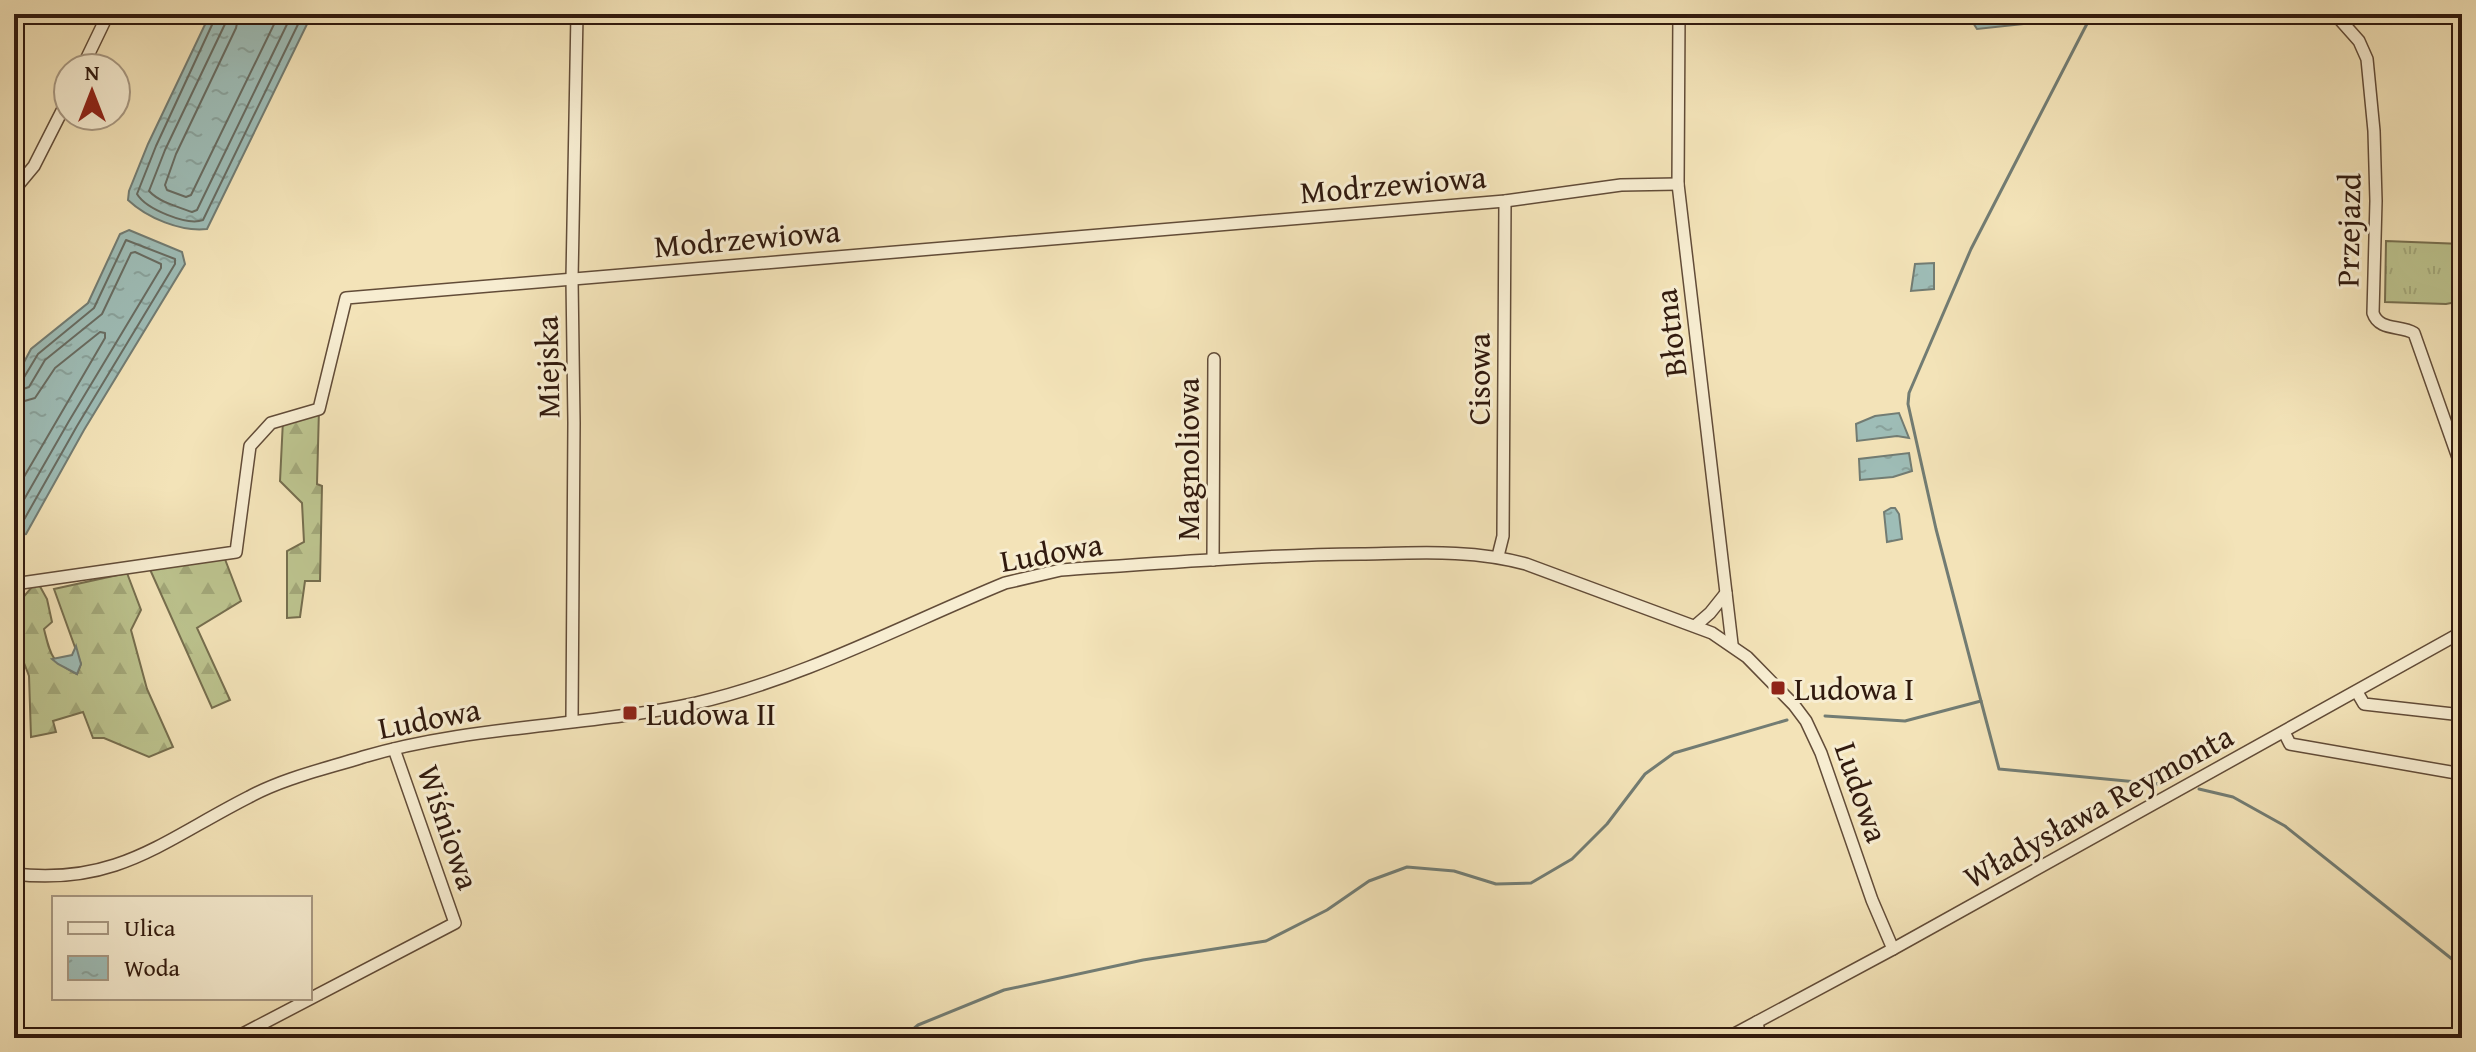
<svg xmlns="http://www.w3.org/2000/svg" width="2476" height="1052" font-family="'Gentium Book Plus',serif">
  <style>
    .grass { fill: url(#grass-tufts); stroke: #766e4e; stroke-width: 2 }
    .forest { fill: url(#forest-firs); stroke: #766e4e; stroke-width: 2 }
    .water { fill: url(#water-ripples); stroke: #727c73; stroke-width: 2 }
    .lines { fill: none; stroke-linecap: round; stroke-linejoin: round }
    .shore { stroke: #686c62; stroke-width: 2 }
    .stream { stroke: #727c73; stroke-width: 3 }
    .minor-casing { stroke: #624c38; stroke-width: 14 }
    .minor { stroke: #f7edd1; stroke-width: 11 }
    .poi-dot { fill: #8f2418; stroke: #f7edd1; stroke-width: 3 }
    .labels { text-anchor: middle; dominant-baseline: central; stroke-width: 6; stroke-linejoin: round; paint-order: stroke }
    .street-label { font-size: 32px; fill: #311a0e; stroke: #f7edd1 }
    .poi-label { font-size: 32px; fill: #311a0e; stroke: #f7edd1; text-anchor: start }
  </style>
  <defs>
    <pattern id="grass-tufts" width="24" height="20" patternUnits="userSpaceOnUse" patternTransform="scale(2)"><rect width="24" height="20" fill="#bcc38e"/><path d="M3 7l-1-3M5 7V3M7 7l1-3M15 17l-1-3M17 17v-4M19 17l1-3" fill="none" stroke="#a2a779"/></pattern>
    <pattern id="forest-firs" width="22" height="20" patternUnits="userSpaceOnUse" patternTransform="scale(2)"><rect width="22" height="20" fill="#bcc38e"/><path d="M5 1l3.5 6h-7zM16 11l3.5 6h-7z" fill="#a2a779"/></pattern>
    <pattern id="water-ripples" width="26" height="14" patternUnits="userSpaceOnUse" patternTransform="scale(2)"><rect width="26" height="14" fill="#9ebdb7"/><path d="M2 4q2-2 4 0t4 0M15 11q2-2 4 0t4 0" fill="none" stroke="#89a29c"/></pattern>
  </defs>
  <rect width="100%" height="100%" fill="#f3e3b8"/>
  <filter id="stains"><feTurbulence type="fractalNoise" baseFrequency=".0025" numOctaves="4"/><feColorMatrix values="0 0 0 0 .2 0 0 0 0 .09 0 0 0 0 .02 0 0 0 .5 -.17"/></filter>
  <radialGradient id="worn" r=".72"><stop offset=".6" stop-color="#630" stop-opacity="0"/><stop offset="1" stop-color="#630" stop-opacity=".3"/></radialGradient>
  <!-- grass -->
  <path class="grass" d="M2386 241 2462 244V301L2446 304 2385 302Z"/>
  <!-- forest -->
  <g class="forest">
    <path d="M319 409 317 484 322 486 320 581H305L300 617 287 618V551L304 542 302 503 280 481 283 420Z"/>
    <path d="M223 554 241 601 197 628 230 700 212 708 148 565Z"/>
    <path d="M127 573 141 610 131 630 147 689 173 747 149 757 104 738H93L83 712 53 721 56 732 31 737 29 676 14 637V608L37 581 47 599 52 622 44 629C51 657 51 661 77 674L81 664 54 589Z"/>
  </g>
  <!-- water -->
  <g class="water">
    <path d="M210 14H312L207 229C181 232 147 218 128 200L129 191 148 144Z"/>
    <path d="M2027 14 2023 24 1977 29 1968 15Z"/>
    <path d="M129 230 182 252 185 264 84 430 26 534 15 536 14 381 31 349 88 303 120 234Z"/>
    <path d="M1934 263V289L1911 291 1915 264Z"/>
    <path d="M1899 413 1909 438 1897 436 1857 441 1856 424 1875 416Z"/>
    <path d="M1909 453 1912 471 1893 477 1860 480 1859 459Z"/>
    <path d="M1891 508H1895L1899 514 1902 539 1887 542 1884 512Z"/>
    <path d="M76 646 81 664 77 674 58 664 52 659 72 655Z"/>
  </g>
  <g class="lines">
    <!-- shore -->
    <g class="shore">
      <path d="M217 14 156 146 137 194C146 209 187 226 203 220L303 14"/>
      <path d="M227 14 225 24 165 150 149 191C159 202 178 207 192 212L197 210 292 14"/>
      <path d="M239 14 236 28 176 154 165 185 167 190 186 197 191 195 279 14"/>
      <path d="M14 382 23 379 38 354 94 308 126 240 175 259V264L77 426 21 525 14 528"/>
      <path d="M14 392 29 387 45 360 102 314 131 253 135 252 161 264V268L69 421 14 517"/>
      <path d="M14 404 35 398 55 368 100 332 105 333V338L14 494"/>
    </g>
    <!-- stream -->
    <g class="stream">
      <path d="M1981 701 1999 769 2158 784"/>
      <path d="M1825 716 1905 721 1981 701 1936 529 1908 404 1909 393 1971 249 2092 14"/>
      <path d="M2199 789 2233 797 2285 826 2462 967"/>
      <path d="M903 1038 918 1025 1004 990 1143 960 1266 941 1327 910 1369 881 1407 867 1454 871 1496 884 1531 883 1572 859 1607 824 1645 774 1674 753 1787 720"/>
    </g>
    <defs>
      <g id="minor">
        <path d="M1679 14 1678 184 1732 644"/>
        <path d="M2335 14 2359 41 2367 59 2374 131 2376 201 2373 313C2379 331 2400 325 2414 333L2462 469"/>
        <path d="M82 68 108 14"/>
        <path d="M14 190 34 166 68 99"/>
        <path d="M1498 556 1503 536 1505 201"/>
        <path d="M1213 560 1214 359"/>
        <path d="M14 584 236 552 250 446 271 423 319 409 346 298 1505 201 1621 185 1678 184"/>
        <path d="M1695 626 1710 613 1726 593"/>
        <path d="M2357 692 2364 704 2462 715"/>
        <path d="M572 720 574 423 572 279 577 14"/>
        <path d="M2284 732 2290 744 2462 774"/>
        <path d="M14 874C117 886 164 840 249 797 284 778 325 769 363 757 471 725 586 727 696 703 802 679 905 624 1005 583L1061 570C1161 563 1261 555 1361 554 1417 553 1472 549 1526 564L1712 633 1747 657 1794 705 1806 721 1821 753 1872 900 1893 949"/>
        <path d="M1757 1022 1760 1038"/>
        <path d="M235 1038 455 923 394 749"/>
        <path d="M1727 1038 1893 949 2462 632"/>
      </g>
    </defs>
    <!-- minor casing -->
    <use href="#minor" class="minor-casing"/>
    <!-- minor -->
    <use href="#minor" class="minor"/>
  </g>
  <!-- markers -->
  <g class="poi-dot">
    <rect x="1770" y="680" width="16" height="16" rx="4"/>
    <rect x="622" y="705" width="16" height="16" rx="4"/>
  </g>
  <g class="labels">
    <!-- street labels -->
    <g class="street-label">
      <text transform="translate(1393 184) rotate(-5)">Modrzewiowa</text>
      <text transform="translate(2348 230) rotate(-89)">Przejazd</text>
      <text transform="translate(747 238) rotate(-5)">Modrzewiowa</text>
      <text transform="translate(1670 333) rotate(-97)">Błotna</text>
      <text transform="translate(547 367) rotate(-91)">Miejska</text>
      <text transform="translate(1478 379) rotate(-90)">Cisowa</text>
      <text transform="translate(1187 459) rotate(-90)">Magnoliowa</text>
      <text transform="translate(1051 552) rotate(-10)">Ludowa</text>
      <text transform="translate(429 718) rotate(-11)">Ludowa</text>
      <text transform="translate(1862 792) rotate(71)">Ludowa</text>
      <text transform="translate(2098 806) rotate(-29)">Władysława Reymonta</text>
      <text transform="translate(449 827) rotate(71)">Wiśniowa</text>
    </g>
    <!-- poi labels -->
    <g class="poi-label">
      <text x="1794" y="688">Ludowa I</text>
      <text x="646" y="713">Ludowa II</text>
    </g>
  </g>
  <!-- margin -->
  <rect width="2476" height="1052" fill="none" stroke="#f3e3b8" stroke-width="48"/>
  <rect x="16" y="16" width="2444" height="1020" fill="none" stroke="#311a0e" stroke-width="4"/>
  <rect x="24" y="24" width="2428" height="1004" fill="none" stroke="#311a0e" stroke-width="2"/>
  <!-- legend -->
  <rect x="52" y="896" width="260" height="104" fill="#f7edd1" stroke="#a89983" stroke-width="2"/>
  <rect x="68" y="922" width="40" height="12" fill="#f7edd1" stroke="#a89983" stroke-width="2"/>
  <text x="124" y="936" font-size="24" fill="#311a0e">Ulica</text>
  <rect x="68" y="956" width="40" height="24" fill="url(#water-ripples)" stroke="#a89983" stroke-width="2"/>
  <text x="124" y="976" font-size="24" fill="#311a0e">Woda</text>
  <!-- north arrow -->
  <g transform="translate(92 92)"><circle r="38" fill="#f7edd1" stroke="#a89983" stroke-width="2"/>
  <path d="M0-6L14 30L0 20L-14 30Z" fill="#8f2418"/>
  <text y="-12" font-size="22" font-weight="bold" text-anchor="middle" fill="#311a0e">N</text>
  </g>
  <rect width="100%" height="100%" filter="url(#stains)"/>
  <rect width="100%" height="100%" fill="url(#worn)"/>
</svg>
